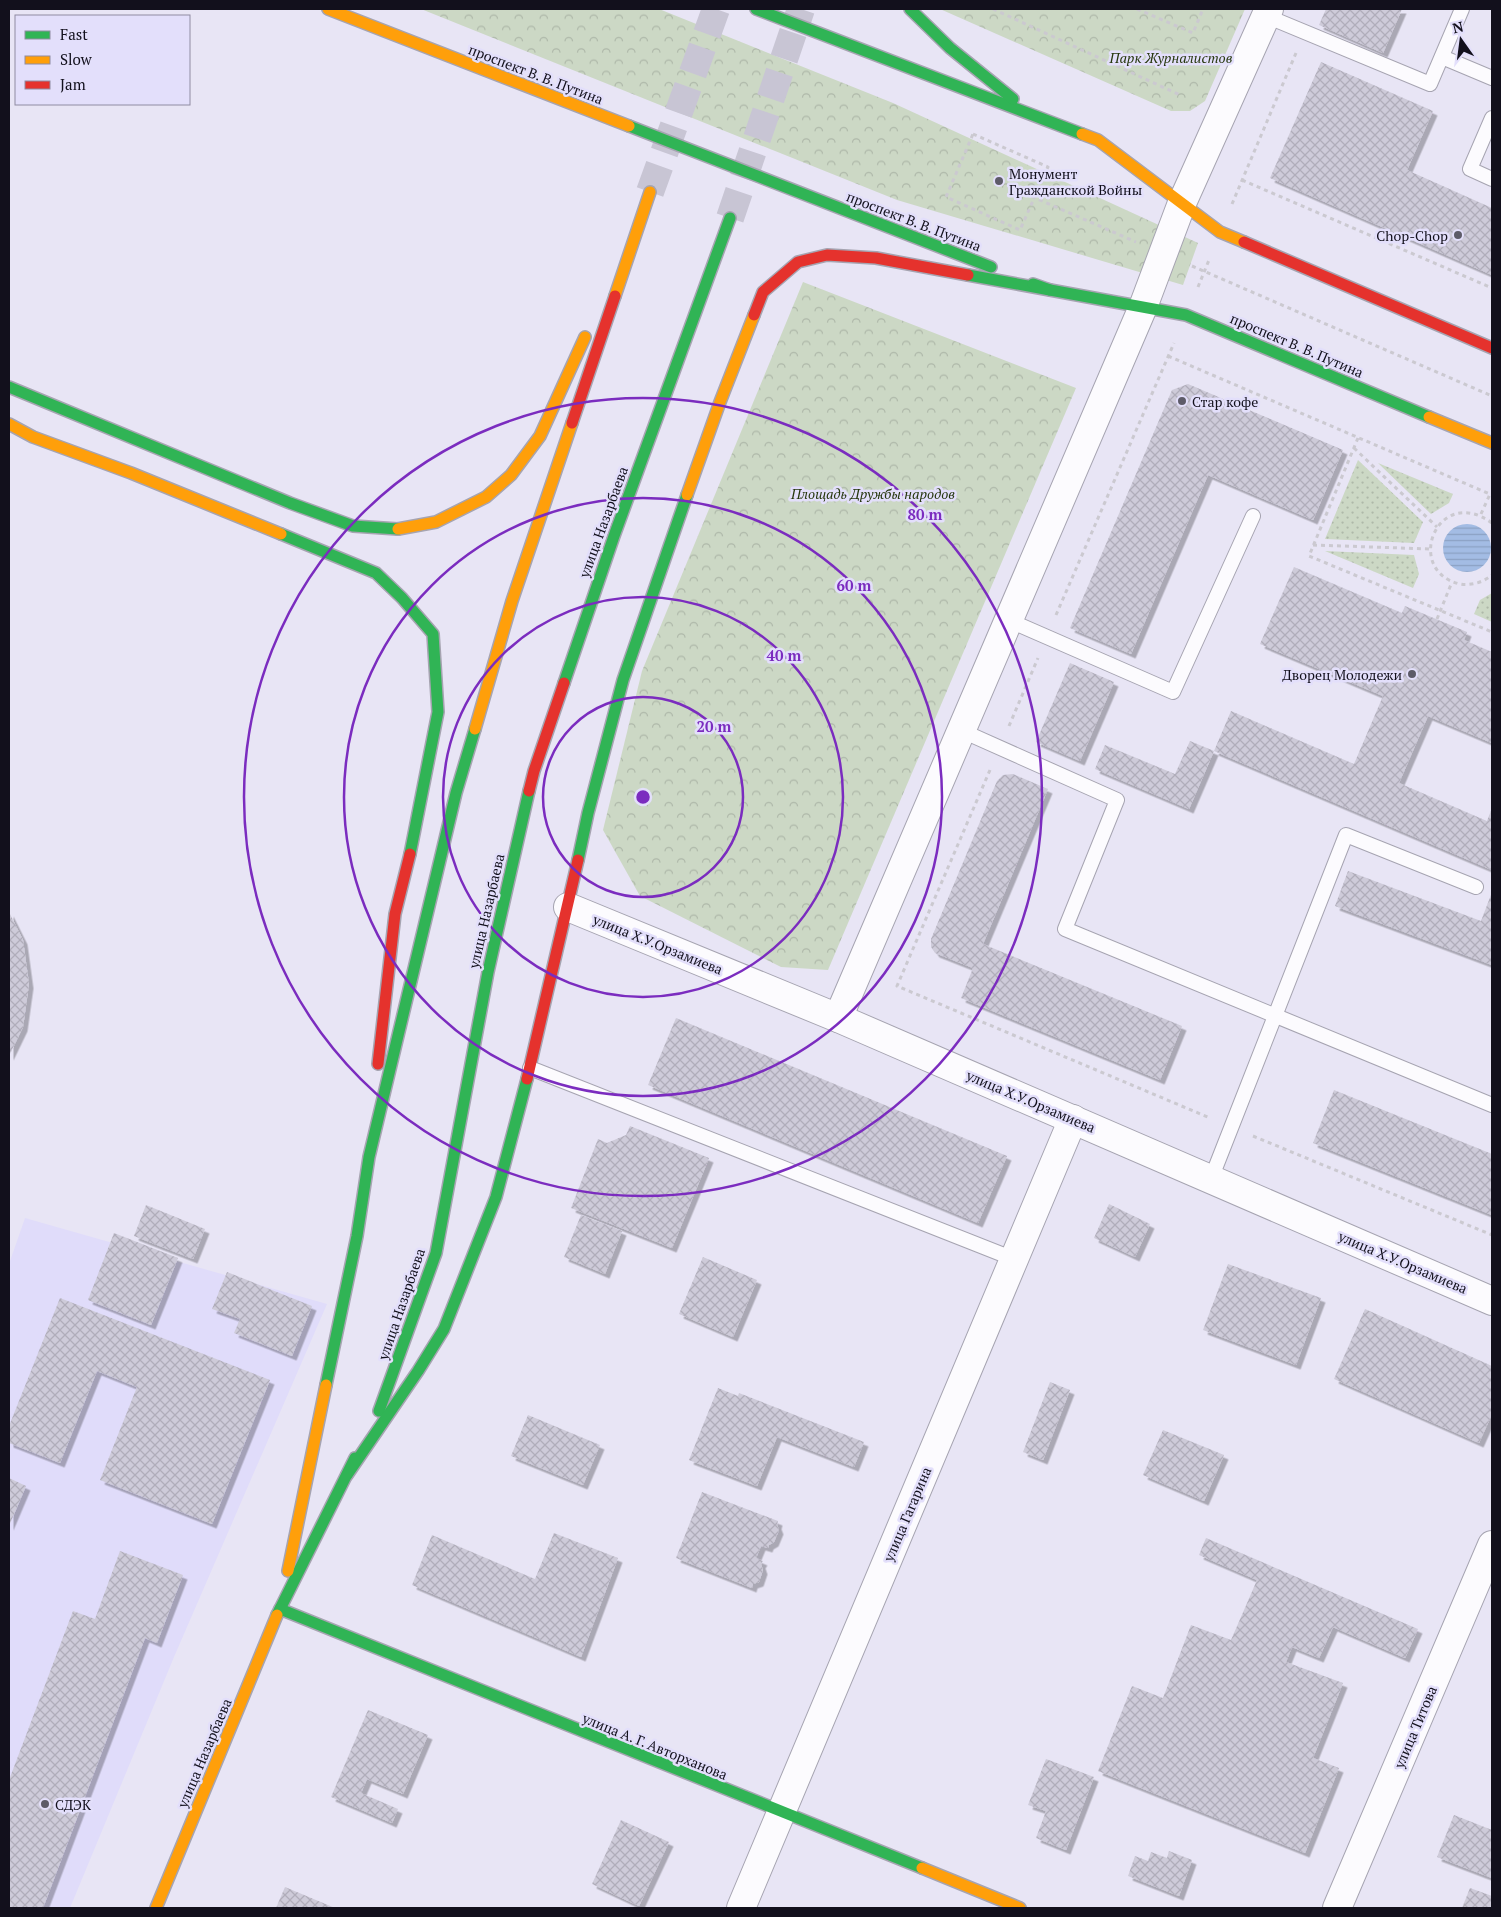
<svg xmlns="http://www.w3.org/2000/svg" width="1501" height="1917" font-family="'PT Serif',serif">
  <style>
    .built { fill: #e0dcfa }
    .grass { fill: url(#grass-dots) }
    .park { fill: url(#park-crowns) }
    .water { fill: url(#water-rules) }
    .building { fill: url(#building-cross-hatch); filter: url(#shadow) }
    .lines { fill: none; stroke-linecap: round; stroke-linejoin: round }
    .primary-tunnel { stroke: #c8c5d4; stroke-width: 28; stroke-dasharray: 28 14; stroke-linecap: butt }
    .lane-casing { stroke: #a6a4b1; stroke-width: 16 }
    .street-casing { stroke: #a6a4b1; stroke-width: 30 }
    .fast-casing { stroke: #a6a4b1; stroke-width: 14 }
    .slow-casing { stroke: #a6a4b1; stroke-width: 14 }
    .jam-casing { stroke: #a6a4b1; stroke-width: 14 }
    .path { stroke: #cbc9d0; stroke-width: 3; stroke-dasharray: 4 4; stroke-linecap: butt }
    .lane { stroke: #fcfbfe; stroke-width: 14 }
    .street { stroke: #fcfbfe; stroke-width: 28 }
    .fast { stroke: #30b455; stroke-width: 11 }
    .slow { stroke: #ff9f0a; stroke-width: 11 }
    .jam { stroke: #e5322d; stroke-width: 11 }
    .ring { fill: none; stroke: #7b2cbf; stroke-width: 2.5 }
    .poi-dot { fill: #5d5b68; stroke: #e3dffb; stroke-width: 2 }
    .labels { text-anchor: middle; dominant-baseline: central; stroke-width: 5; stroke-linejoin: round; paint-order: stroke }
    .park-label { font-size: 14px; font-style: italic; fill: #26370d; stroke: #e3dffb }
    .street-label { font-size: 14px; fill: #12101c; stroke: #e3dffb }
    .poi-label { font-size: 14px; fill: #12101c; stroke: #e3dffb; text-anchor: start }
    .centre { fill: #7b2cbf; stroke: #e3dffb; stroke-width: 2.5 }
    .ring-label { font-size: 15px; text-anchor: middle; font-weight: bold; fill: #7b2cbf; stroke: #e3dffb; stroke-width: 5; stroke-linejoin: round; paint-order: stroke }
  </style>
  <defs>
    <pattern id="grass-dots" width="8" height="8" patternUnits="userSpaceOnUse" patternTransform="scale(1.25)"><rect width="8" height="8" fill="#ccd8c5"/><path d="M2 2h.1M6 6h.1" fill="none" stroke="#aeb8a9" stroke-width="1.8" stroke-linecap="round"/></pattern>
    <pattern id="park-crowns" width="20" height="18" patternUnits="userSpaceOnUse" patternTransform="scale(1.25)"><rect width="20" height="18" fill="#ccd8c5"/><path d="M2 6a3 3 0 1 1 6 0M12 15a3 3 0 1 1 6 0" fill="none" stroke="#aeb8a9"/></pattern>
    <pattern id="water-rules" width="6" height="5" patternUnits="userSpaceOnUse" patternTransform="scale(1.25)"><rect width="6" height="5" fill="#a3bce4"/><path d="M0 2.5h6" fill="none" stroke="#8ba1c3"/></pattern>
    <pattern id="building-cross-hatch" width="8" height="8" patternUnits="userSpaceOnUse" patternTransform="scale(1.25)"><rect width="8" height="8" fill="#cecbd9"/><path d="M0 0l8 8M0 8l8-8" fill="none" stroke="#b0adba"/></pattern>
    <filter id="shadow"><feDropShadow dx="4.5" dy="4.5" stdDeviation="0" flood-color="#0004"/></filter>
  </defs>
  <rect width="100%" height="100%" fill="#e8e5f5"/>
  <!-- built -->
  <path class="built" d="M25 1218 327 1304 174 1657 70 1908H9V1264Z"/>
  <!-- grass -->
  <g class="grass">
    <path d="M1358 460 1423 522 1414 543 1325 539Z"/>
    <path d="M1378 463 1453 494 1449 503 1431 514Z"/>
    <path d="M1325 551 1414 555 1419 574 1413 588Z"/>
    <path d="M1492 593V622L1474 614 1480 600Z"/>
  </g>
  <!-- park -->
  <g class="park">
    <path d="M421 9H659L893 103 1198 243 1183 285 897 200Z"/>
    <path d="M940 9H1245L1205 101 1190 111H1171Z"/>
    <path d="M803 282 1076 388 828 970 781 967 640 896 603 830 642 671Z"/>
  </g>
  <!-- water -->
  <circle class="water" cx="1467" cy="548" r="24"/>
  <!-- building -->
  <g class="building">
    <path d="M1326 9H1402L1383 53 1319 25Z"/>
    <path d="M1321 62 1433 111 1407 170 1492 208V275L1270 178Z"/>
    <path d="M1188 384 1343 450 1313 520 1208 475 1131 654 1070 628 1172 390Z"/>
    <path d="M1294 567 1402 613 1405 606 1467 632 1464 640 1492 652V743L1428 716 1399 783 1487 821 1492 808V870L1214 751 1231 711 1354 764 1383 696 1260 644Z"/>
    <path d="M1070 663 1114 682 1080 761 1036 742Z"/>
    <path d="M1190 741 1214 751 1189 809 1095 769 1105 745 1175 774Z"/>
    <path d="M1013 774 1048 789 983 944 1182 1026 1160 1080 961 998 973 968 935 953 931 947V939L997 781 1003 775Z"/>
    <path d="M1348 871 1481 921 1492 892V965L1335 906Z"/>
    <path d="M9 912 23 940 29 984 23 1027 9 1056Z"/>
    <path d="M676 1018 1007 1156 978 1223 648 1085Z"/>
    <path d="M1334 1090 1492 1154V1215L1313 1143Z"/>
    <path d="M630 1126 709 1158 672 1248 571 1208 598 1139 607 1143 626 1135Z"/>
    <path d="M1109 1204 1150 1224 1135 1257 1094 1238Z"/>
    <path d="M146 1205 205 1229 193 1259 134 1236Z"/>
    <path d="M581 1215 622 1231 605 1274 564 1257Z"/>
    <path d="M114 1233 178 1258 151 1325 88 1300Z"/>
    <path d="M703 1257 757 1280 733 1337 679 1314Z"/>
    <path d="M1228 1264 1321 1298 1296 1365 1203 1330Z"/>
    <path d="M227 1272 312 1306 292 1356 234 1333 240 1319 212 1309Z"/>
    <path d="M60 1298 270 1380 212 1524 100 1480 137 1387 97 1371 60 1463 9 1443V1426Z"/>
    <path d="M1365 1309 1492 1366V1414L1479 1443 1334 1379Z"/>
    <path d="M1050 1382 1070 1390 1043 1460 1023 1452Z"/>
    <path d="M718 1388 738 1396 739 1393 864 1442 854 1467 777 1437 757 1486 689 1460Z"/>
    <path d="M528 1415 600 1445 583 1485 511 1456Z"/>
    <path d="M1163 1430 1224 1455 1204 1501 1143 1475Z"/>
    <path d="M9 1478 26 1486 9 1526Z"/>
    <path d="M702 1492 778 1521 777 1525 779 1530 774 1542 769 1545 768 1548 761 1546 756 1558 763 1561 761 1564 763 1570 759 1582 753 1584 752 1588 676 1558Z"/>
    <path d="M554 1533 618 1558 581 1657 412 1585 432 1535 535 1579Z"/>
    <path d="M1206 1538 1418 1629 1405 1658 1333 1627 1319 1658 1292 1647 1286 1662 1343 1683 1313 1758 1339 1768 1305 1853 1098 1771 1132 1686 1163 1698 1191 1625 1231 1640 1257 1580 1199 1555Z"/>
    <path d="M120 1551 183 1575 157 1643 145 1638 43 1908H9V1780L73 1611 95 1619Z"/>
    <path d="M368 1710 428 1735 403 1794 367 1779 361 1793 398 1809 392 1823 331 1797Z"/>
    <path d="M1046 1759 1094 1777 1066 1850 1036 1838 1046 1811 1028 1805Z"/>
    <path d="M1454 1815 1492 1830V1878L1437 1857Z"/>
    <path d="M621 1820 669 1842 639 1906 592 1884Z"/>
    <path d="M1169 1851 1192 1860 1179 1896 1128 1876 1135 1856 1148 1861 1151 1852 1167 1858Z"/>
    <path d="M285 1887 335 1908H276Z"/>
    <path d="M1470 1888 1492 1896V1908H1462Z"/>
  </g>
  <g class="lines">
    <!-- primary-tunnel -->
    <g class="primary-tunnel">
      <path d="M650 192 716 9"/>
      <path d="M730 218 801 9"/>
    </g>
    <defs>
      <g id="lane">
        <path d="M1266 16 1430 84 1462 9"/>
        <path d="M1442 57 1492 78"/>
        <path d="M1492 118 1470 169 1492 179"/>
        <path d="M1008 620 1173 692 1253 516"/>
        <path d="M960 730 1117 800 1065 929 1492 1105"/>
        <path d="M530 1068 1014 1259"/>
        <path d="M1211 1179 1346 835 1476 887"/>
      </g>
      <g id="street">
        <path d="M568 907 838 1018 1492 1301"/>
        <path d="M838 1018 1143 307 1182 203 1269 9"/>
        <path d="M741 1908 1073 1119"/>
        <path d="M1337 1908 1492 1545"/>
      </g>
      <g id="fast">
        <path d="M756 9 1082 134"/>
        <path d="M910 9 950 48 1013 99"/>
        <path d="M629 126 991 267"/>
        <path d="M968 275 1050 290"/>
        <path d="M1033 284 1050 290 1186 315 1429 417"/>
        <path d="M9 387 290 503 353 526 398 529"/>
        <path d="M281 534 376 573 402 598 433 634 438 712 410 854"/>
        <path d="M564 683 614 536 730 218"/>
        <path d="M578 860 588 813 623 680 687 495"/>
        <path d="M326 1385 357 1236 369 1157 456 793 475 729"/>
        <path d="M379 1411 436 1253 488 972 529 791"/>
        <path d="M347 1475 418 1371 444 1329 496 1197 527 1079"/>
        <path d="M280 1609 355 1458"/>
        <path d="M277 1615 280 1609 922 1868"/>
      </g>
      <g id="slow">
        <path d="M328 9 629 126"/>
        <path d="M1082 134 1098 140 1220 232 1244 242"/>
        <path d="M615 296 650 192"/>
        <path d="M1429 417 1492 443"/>
        <path d="M9 424 33 437 131 473 281 534"/>
        <path d="M687 495 720 402 754 315"/>
        <path d="M398 529 436 522 486 497 511 475 540 436 585 337"/>
        <path d="M475 729 512 601 572 423"/>
        <path d="M288 1571 326 1385"/>
        <path d="M922 1868 1020 1908"/>
        <path d="M156 1908 277 1615"/>
      </g>
      <g id="jam">
        <path d="M1244 242 1492 348"/>
        <path d="M754 315 763 292 798 262 827 255 876 258 968 275"/>
        <path d="M572 423 615 296"/>
        <path d="M529 791 534 771 564 683"/>
        <path d="M378 1064 395 914 410 854"/>
        <path d="M527 1079 578 860"/>
      </g>
    </defs>
    <!-- lane casing -->
    <use href="#lane" class="lane-casing"/>
    <!-- street casing -->
    <use href="#street" class="street-casing"/>
    <!-- fast casing -->
    <use href="#fast" class="fast-casing"/>
    <!-- slow casing -->
    <use href="#slow" class="slow-casing"/>
    <!-- jam casing -->
    <use href="#jam" class="jam-casing"/>
    <!-- path -->
    <g class="path">
      <path d="M993 9 1180 95"/>
      <path d="M1137 9 1193 33 1203 9"/>
      <path d="M973 134 1048 167 1020 230 946 197Z"/>
      <path d="M1242 180 1492 288"/>
      <path d="M1017 190 1136 242"/>
      <path d="M1232 204 1296 53"/>
      <path d="M1192 266 1492 396"/>
      <path d="M1198 287 1209 260"/>
      <path d="M1168 356 1492 495"/>
      <path d="M1358 438 1309 556 1492 632"/>
      <path d="M1354 448 1437 527"/>
      <path d="M1481 514 1490 494"/>
      <path d="M1492 523C1437 483 1403 571 1460 584 1471 586 1484 582 1492 575"/>
      <path d="M1313 545 1430 549"/>
      <path d="M1056 615 1174 343"/>
      <path d="M1437 619 1452 582"/>
      <path d="M1009 726 1038 658"/>
      <path d="M990 770 897 986 1210 1118"/>
      <path d="M1253 1136 1492 1235"/>
    </g>
    <!-- lane -->
    <use href="#lane" class="lane"/>
    <!-- street -->
    <use href="#street" class="street"/>
    <!-- fast -->
    <use href="#fast" class="fast"/>
    <!-- slow -->
    <use href="#slow" class="slow"/>
    <!-- jam -->
    <use href="#jam" class="jam"/>
  </g>
  <!-- distance rings -->
  <g class="ring">
    <circle cx="643" cy="797" r="100"/>
    <circle cx="643" cy="797" r="200"/>
    <circle cx="643" cy="797" r="299"/>
    <circle cx="643" cy="797" r="399"/>
  </g>
  <!-- markers -->
  <g class="poi-dot">
    <circle cx="999" cy="181" r="5"/>
    <circle cx="1458" cy="235" r="5"/>
    <circle cx="1182" cy="401" r="5"/>
    <circle cx="1412" cy="674" r="5"/>
    <circle cx="45" cy="1804" r="5"/>
  </g>
  <g class="labels">
    <!-- park labels -->
    <g class="park-label">
      <text x="1171" y="57">Парк Журналистов</text>
      <text x="873" y="493">Площадь Дружбы народов</text>
    </g>
    <!-- street labels -->
    <g class="street-label">
      <text transform="translate(536 74) rotate(21)">проспект В. В. Путина</text>
      <text transform="translate(914 221) rotate(21)">проспект В. В. Путина</text>
      <text transform="translate(1297 345) rotate(23)">проспект В. В. Путина</text>
      <text transform="translate(603 522) rotate(-70)">улица Назарбаева</text>
      <text transform="translate(486 911) rotate(-77)">улица Назарбаева</text>
      <text transform="translate(658 944) rotate(22)">улица Х.У.Орзамиева</text>
      <text transform="translate(1031 1101) rotate(23)">улица Х.У.Орзамиева</text>
      <text transform="translate(1403 1262) rotate(23)">улица Х.У.Орзамиева</text>
      <text transform="translate(401 1304) rotate(-71)">улица Назарбаева</text>
      <text transform="translate(907 1514) rotate(-67)">улица Гагарина</text>
      <text transform="translate(1415 1727) rotate(-67)">улица Титова</text>
      <text transform="translate(655 1746) rotate(22)">улица А. Г. Авторханова</text>
      <text transform="translate(204 1753) rotate(-67)">улица Назарбаева</text>
    </g>
    <!-- poi labels -->
    <g class="poi-label">
      <text x="1009" y="173">Монумент<tspan x="1009" dy="16">Гражданской Войны</tspan></text>
      <text x="1448" y="235" text-anchor="end">Chop-Chop</text>
      <text x="1192" y="401">Стар кофе</text>
      <text x="1402" y="674" text-anchor="end">Дворец Молодежи</text>
      <text x="55" y="1804">СДЭК</text>
    </g>
  </g>
  <circle cx="643" cy="797" r="8" class="centre"/>
  <g class="ring-label">
    <text x="925" y="520">80 m</text>
    <text x="854" y="591">60 m</text>
    <text x="784" y="661">40 m</text>
    <text x="714" y="732">20 m</text>
  </g>
  <!-- border -->
  <rect width="1501" height="1917" fill="none" stroke="#12101c" stroke-width="20"/>
  <!-- legend -->
  <rect x="15" y="15" width="175" height="90" fill="#e3dffb" stroke="#8f8ca2"/>
  <rect x="25" y="31" width="25" height="8" fill="#30b455" stroke="#8f8ca2"/>
  <text x="60" y="40" font-size="15" fill="#12101c">Fast</text>
  <rect x="25" y="56" width="25" height="8" fill="#ff9f0a" stroke="#8f8ca2"/>
  <text x="60" y="65" font-size="15" fill="#12101c">Slow</text>
  <rect x="25" y="81" width="25" height="8" fill="#e5322d" stroke="#8f8ca2"/>
  <text x="60" y="90" font-size="15" fill="#12101c">Jam</text>
  <!-- north arrow -->
  <g transform="translate(1461 40) rotate(346)" stroke="#e3dffb" stroke-width="4" paint-order="stroke">
  <path d="M0-4L9 19L0 12L-9 19Z" fill="#12101c"/>
  <text y="-8" font-size="14" font-weight="bold" text-anchor="middle" fill="#12101c">N</text>
  </g>
</svg>
